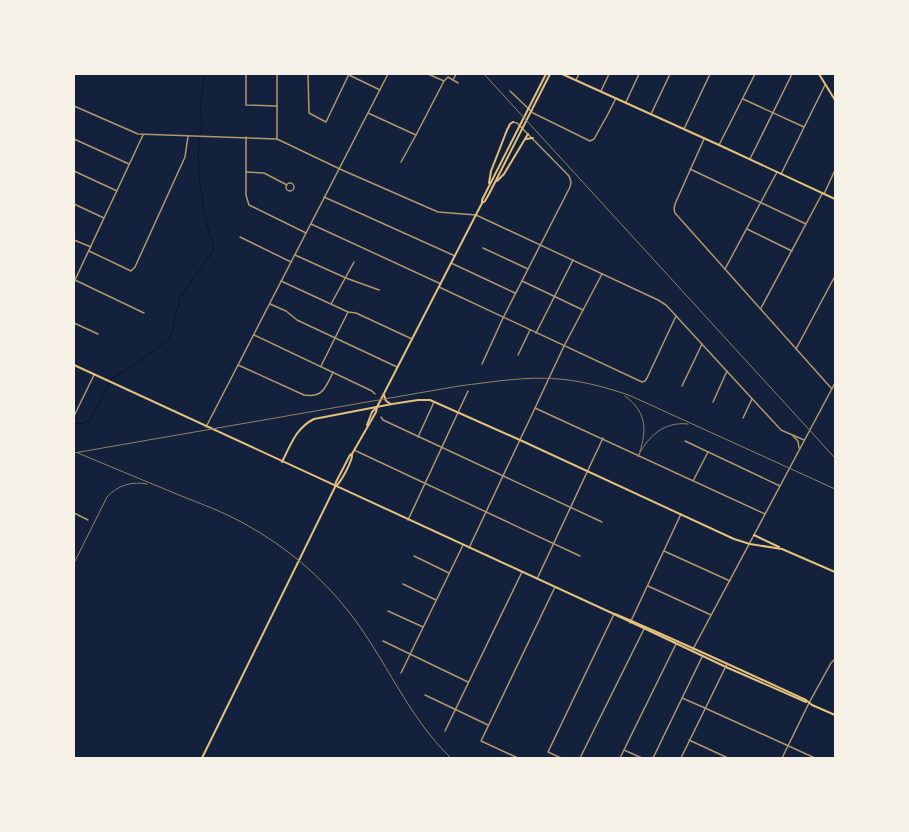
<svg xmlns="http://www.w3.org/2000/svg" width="909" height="832" font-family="Lora,serif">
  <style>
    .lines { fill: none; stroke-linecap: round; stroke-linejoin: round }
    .stream { stroke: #0b132b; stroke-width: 1 }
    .minor { stroke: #b1986c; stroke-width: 1.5 }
    .tertiary { stroke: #b1986c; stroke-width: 1.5 }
    .secondary { stroke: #e5c07b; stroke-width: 2 }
    .rail { stroke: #918062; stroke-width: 1 }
  </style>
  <rect width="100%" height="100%" fill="#14213d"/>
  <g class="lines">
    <!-- stream -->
    <path class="stream" d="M74 423C81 425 86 423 91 419L112 378 133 366 169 339 173 332 175 314 179 305V299L213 251V243L209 233 204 210 199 176 198 152 202 122 200 105 205 74"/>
    <!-- minor -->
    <g class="minor">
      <path d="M246 74V105L277 106"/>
      <path d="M308 74 309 113 326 122 349 74"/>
      <path d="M349 75 380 90"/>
      <path d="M453 80 458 83"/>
      <path d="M576 80 579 74"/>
      <path d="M444 81 448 77 453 80 456 74"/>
      <path d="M510 91 533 113 590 141 594 139 608 114 616 98"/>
      <path d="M601 91 609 74"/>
      <path d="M743 99 804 127"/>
      <path d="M626 102 639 74"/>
      <path d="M368 113 416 135 444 81 428 74"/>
      <path d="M651 114 670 74"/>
      <path d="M684 129 710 74"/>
      <path d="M246 137V195L249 205 306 233"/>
      <path d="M74 139 129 164"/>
      <path d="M277 139V74"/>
      <path d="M719 145 755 74"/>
      <path d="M750 159 792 74"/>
      <path d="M401 162 416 135"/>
      <path d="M690 169 806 224"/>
      <path d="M74 171 117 191"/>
      <path d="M246 172 264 173 287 185"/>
      <path d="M781 174 825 85"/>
      <circle cx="290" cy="187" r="4"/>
      <path d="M824 194 835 170"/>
      <path d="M324 197 455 256"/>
      <path d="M74 204 104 218"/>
      <path d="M311 224 441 284"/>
      <path d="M747 229 792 251"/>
      <path d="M240 237 291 262"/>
      <path d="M74 240 91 247"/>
      <path d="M483 248 528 269"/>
      <path d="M89 251 131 271 135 267 185 157 188 136"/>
      <path d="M295 255 346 278 379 290"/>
      <path d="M451 263 515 293"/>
      <path d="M725 269 777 172"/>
      <path d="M75 280 144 313"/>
      <path d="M281 281 348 312 356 313 412 339"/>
      <path d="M522 281 583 310"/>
      <path d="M74 282 143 135"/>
      <path d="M439 287 642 382 645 381 647 378 676 316"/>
      <path d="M270 304 286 311 297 320 397 367"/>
      <path d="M331 304 354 262"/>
      <path d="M761 308 822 194"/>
      <path d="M74 323 98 334"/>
      <path d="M536 333 573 260"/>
      <path d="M254 335 372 391 375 394"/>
      <path d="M796 349 835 276"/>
      <path d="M518 355 530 330"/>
      <path d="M482 364 503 318 570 187 571 182 569 176 517 123 513 122"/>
      <path d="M238 365 304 395C323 398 326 387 333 372"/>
      <path d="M321 366 348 312"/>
      <path d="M682 386 702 344"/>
      <path d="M713 402 727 371"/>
      <path d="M381 417 383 420 602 522"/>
      <path d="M743 418 752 399"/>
      <path d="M418 437 434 402"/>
      <path d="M685 441 780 486"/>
      <path d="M354 450 580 556"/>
      <path d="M693 481 708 452"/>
      <path d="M74 513 88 520"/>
      <path d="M408 520 468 391"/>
      <path d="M469 548 535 408 765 514"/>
      <path d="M664 551 730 581"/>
      <path d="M414 556 449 573"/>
      <path d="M537 579 603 438"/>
      <path d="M403 584 436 600"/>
      <path d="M648 586 711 615"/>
      <path d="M388 611 423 627"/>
      <path d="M630 623 681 514"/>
      <path d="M383 641 468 682"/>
      <path d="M401 673 463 545"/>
      <path d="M425 695 488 725"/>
      <path d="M682 698 705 708"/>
      <path d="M445 731 522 572"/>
      <path d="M689 740 728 758"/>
      <path d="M624 750 642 758"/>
      <path d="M561 758 548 752 614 614"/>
      <path d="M580 758 644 629"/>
      <path d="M620 758 676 644"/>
      <path d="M653 758 702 657"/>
      <path d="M782 758 809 703"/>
    </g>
    <!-- tertiary -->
    <g class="tertiary">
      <path d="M74 106 138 134 277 139 342 170 438 212 476 215 658 300 666 305 781 430 804 440"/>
      <path d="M704 139 675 204 674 209 675 213 832 389"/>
      <path d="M535 408 564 346 602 274"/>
      <path d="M74 416 94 375"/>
      <path d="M206 427 388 74"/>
      <path d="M793 436 798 441 799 448"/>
      <path d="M692 651 835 383"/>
      <path d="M809 703 831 663 835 659"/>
      <path d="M705 708 815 758"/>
      <path d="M518 758 481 741 555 587"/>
      <path d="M681 758 727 664"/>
    </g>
    <!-- secondary -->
    <g class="secondary">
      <path d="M562 74 719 145 835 199"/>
      <path d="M819 74 835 100"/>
      <path d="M526 139 533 138"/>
      <path d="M497 181 504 174 528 134"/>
      <path d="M489 183 491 171 507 130 510 124 513 122"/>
      <path d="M482 203V200L546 74"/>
      <path d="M74 365 614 614 726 667 806 702"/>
      <path d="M384 395 386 401 391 404"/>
      <path d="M367 425 372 412 376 408"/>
      <path d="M282 462C291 444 296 428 314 419L392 404 418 400H430L520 440 734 539 750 544 782 549 835 572"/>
      <path d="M336 486C341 482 353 460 352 454"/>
      <path d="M754 535 779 547"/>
      <path d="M614 614H615C679 641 743 671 806 700L812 705 835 715"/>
      <path d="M202 758 335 487 336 482 350 455 352 454 376 412 377 407 482 203 485 201 489 194 550 74"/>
    </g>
    <!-- rail -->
    <g class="rail">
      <path d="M484 74 835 458"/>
      <path d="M625 396C648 413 647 432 638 457 647 437 664 421 688 424"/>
      <path d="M74 453 459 386C492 382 526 376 559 379 583 381 609 388 631 396L835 489"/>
      <path d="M78 453C111 467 145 481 179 495 201 504 224 512 245 524 285 546 321 576 349 612 386 659 407 716 451 758"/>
      <path d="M74 563 107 497C118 485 132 481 147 484"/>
    </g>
  </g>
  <!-- border -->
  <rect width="909" height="832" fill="none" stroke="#f6f1e7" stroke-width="150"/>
</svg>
